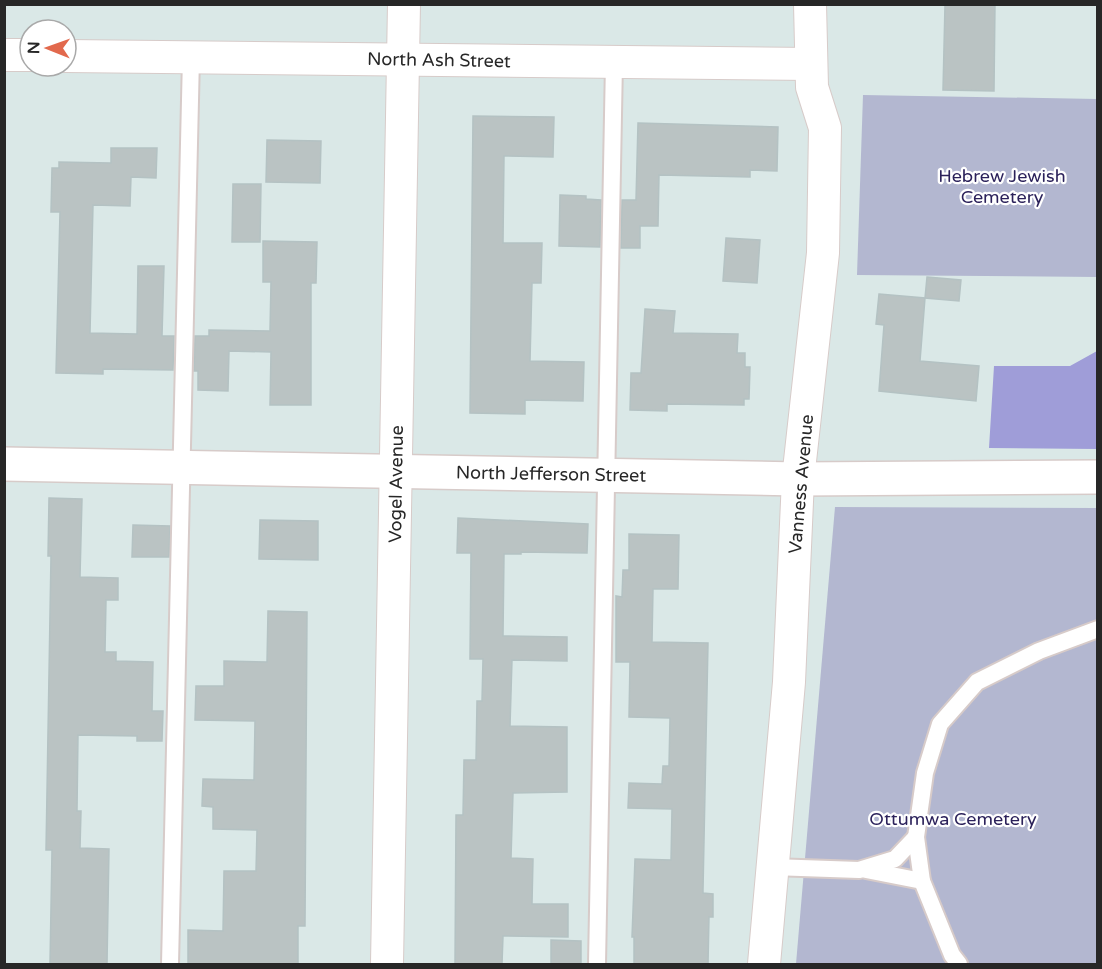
<svg xmlns="http://www.w3.org/2000/svg" width="1102" height="969" font-family="'Varela Round',sans-serif">
  <style>
    .green { fill: #9f9dd8 }
    .cemetery { fill: #b3b7d0 }
    .building { fill: #bac3c3; stroke: #b4c2c3; stroke-width: 1.5 }
    .lines { fill: none; stroke-linecap: round; stroke-linejoin: round }
    .lane-casing { stroke: #d7cbc9; stroke-width: 20 }
    .street-casing { stroke: #d7cbc9; stroke-width: 34 }
    .secondary-casing { stroke: #d7cbc9; stroke-width: 36 }
    .lane { stroke: #fff; stroke-width: 16 }
    .street { stroke: #fff; stroke-width: 32 }
    .secondary { stroke: #fff; stroke-width: 33 }
    .labels { text-anchor: middle; dominant-baseline: central; stroke-width: 4.5; stroke-linejoin: round; paint-order: stroke }
    .street-label { font-size: 18px; fill: #272727; stroke: #fff }
    .park-label { font-size: 18px; fill: #2b215a; stroke: #fff }
  </style>
  <rect width="100%" height="100%" fill="#dae8e7"/>
  <!-- green -->
  <path class="green" d="M1097 351V449L989 448 994 366H1070Z"/>
  <!-- cemetery -->
  <g class="cemetery">
    <path d="M863 95 1097 99V277L857 275Z"/>
    <path d="M835 507 1097 508V964H796Z"/>
  </g>
  <!-- building -->
  <g class="building">
    <path d="M995 4 994 91 943 90 945 5Z"/>
    <path d="M473 116 554 117 553 157 504 156 503 243H542L541 283H532L530 361 584 362 583 401 525 400V414L470 413Z"/>
    <path d="M638 123 778 127 777 171 750 170V177L659 175 658 226H640V248H621L622 200H636Z"/>
    <path d="M267 140 321 141 320 183 266 182Z"/>
    <path d="M111 148H157L156 178 131 177 130 206 93 205 90 333 137 334 138 266H164L162 336H174L173 370 103 369V374L56 373 60 212H51L52 168H59V162L111 163Z"/>
    <path d="M233 184H261L260 242H232Z"/>
    <path d="M560 195 586 196V199L601 200 600 247 559 246Z"/>
    <path d="M726 238 760 240 757 283 723 281Z"/>
    <path d="M263 241 317 242 316 283H311V405H270L271 352 229 351 228 391 198 390V371H194L195 336H209V330L270 331 271 282H263Z"/>
    <path d="M927 277 961 280 959 301 925 298Z"/>
    <path d="M879 294 925 298 920 361 979 366 976 401 879 391 884 325 876 324Z"/>
    <path d="M645 309 675 311 673 333 738 334 737 353H745V367H750L749 399H744V405L667 404V411L630 410 631 373H641Z"/>
    <path d="M49 498 82 499 80 577 118 578V600H106L105 652H116V661L153 662 152 711H163L162 741H137V736L78 735 77 811H81L80 848 109 849 107 964H50L52 850H46L51 556H48Z"/>
    <path d="M458 518 588 524 587 553 521 552V554H504L503 636 567 637V661L512 660 510 726 567 727V792L513 793 511 858 533 859 532 904H568V937L503 936 502 964H455L456 815H463L464 760H476L477 701H482L483 659H470L471 553H457Z"/>
    <path d="M260 520 318 521V560L259 559Z"/>
    <path d="M133 525 170 526 169 557H132Z"/>
    <path d="M629 534 679 535 678 589H653L652 642 708 643 703 890V893L713 894V917H709L708 964H634V937H632L635 859 671 860 672 809 628 808 629 783 662 784 663 766H669L670 718 629 717 630 662H616V596L622 597 623 570H629Z"/>
    <path d="M268 611 307 612 305 926H298V964H188V930L223 931 224 871H256L257 830 213 829V807L202 806 203 779 254 780 255 721 195 720 196 686H224V661L267 662Z"/>
    <path d="M551 940 581 941V964H551Z"/>
  </g>
  <g class="lines">
    <defs>
      <g id="lane">
        <path d="M772 867 859 870 895 859 916 837"/>
        <path d="M866 870 922 881"/>
        <path d="M170 964 191 57"/>
        <path d="M597 964 614 62"/>
        <path d="M959 964 952 955 922 881 916 837 925 773 940 724 977 682 1039 651 1098 629"/>
      </g>
      <g id="street">
        <path d="M4 55H30"/>
        <path d="M66 56 811 64"/>
        <path d="M387 964 404 4"/>
        <path d="M764 964 789 682 798 479 823 253 825 128 812 87 810 4"/>
      </g>
      <path id="secondary" d="M4 464 798 479 1098 477"/>
    </defs>
    <!-- lane casing -->
    <use href="#lane" class="lane-casing"/>
    <!-- street casing -->
    <use href="#street" class="street-casing"/>
    <!-- secondary casing -->
    <use href="#secondary" class="secondary-casing"/>
    <!-- lane -->
    <use href="#lane" class="lane"/>
    <!-- street -->
    <use href="#street" class="street"/>
    <!-- secondary -->
    <use href="#secondary" class="secondary"/>
  </g>
  <g class="labels">
    <!-- street labels -->
    <g class="street-label">
      <text transform="translate(439 60) rotate(1)">North Ash Street</text>
      <text transform="translate(551 474) rotate(1)">North Jefferson Street</text>
      <text transform="translate(396 484) rotate(-89)">Vogel Avenue</text>
      <text transform="translate(801 484) rotate(-85)">Vanness Avenue</text>
    </g>
    <!-- park labels -->
    <g class="park-label">
      <text x="1002" y="176">Hebrew Jewish<tspan x="1002" dy="21">Cemetery</tspan></text>
      <text x="953" y="819">Ottumwa Cemetery</text>
    </g>
  </g>
  <!-- border -->
  <rect width="1102" height="969" fill="none" stroke="#272727" stroke-width="12"/>
  <!-- north arrow -->
  <g transform="translate(48 48) rotate(271)"><circle r="28" fill="#ffffff" stroke="#a9a9a9" stroke-width="1.5"/>
  <path d="M0-4.5L10 22L0 15L-10 22Z" fill="#e2694d"/>
  <text y="-9" font-size="16" font-weight="bold" text-anchor="middle" fill="#272727">N</text>
  </g>
</svg>
